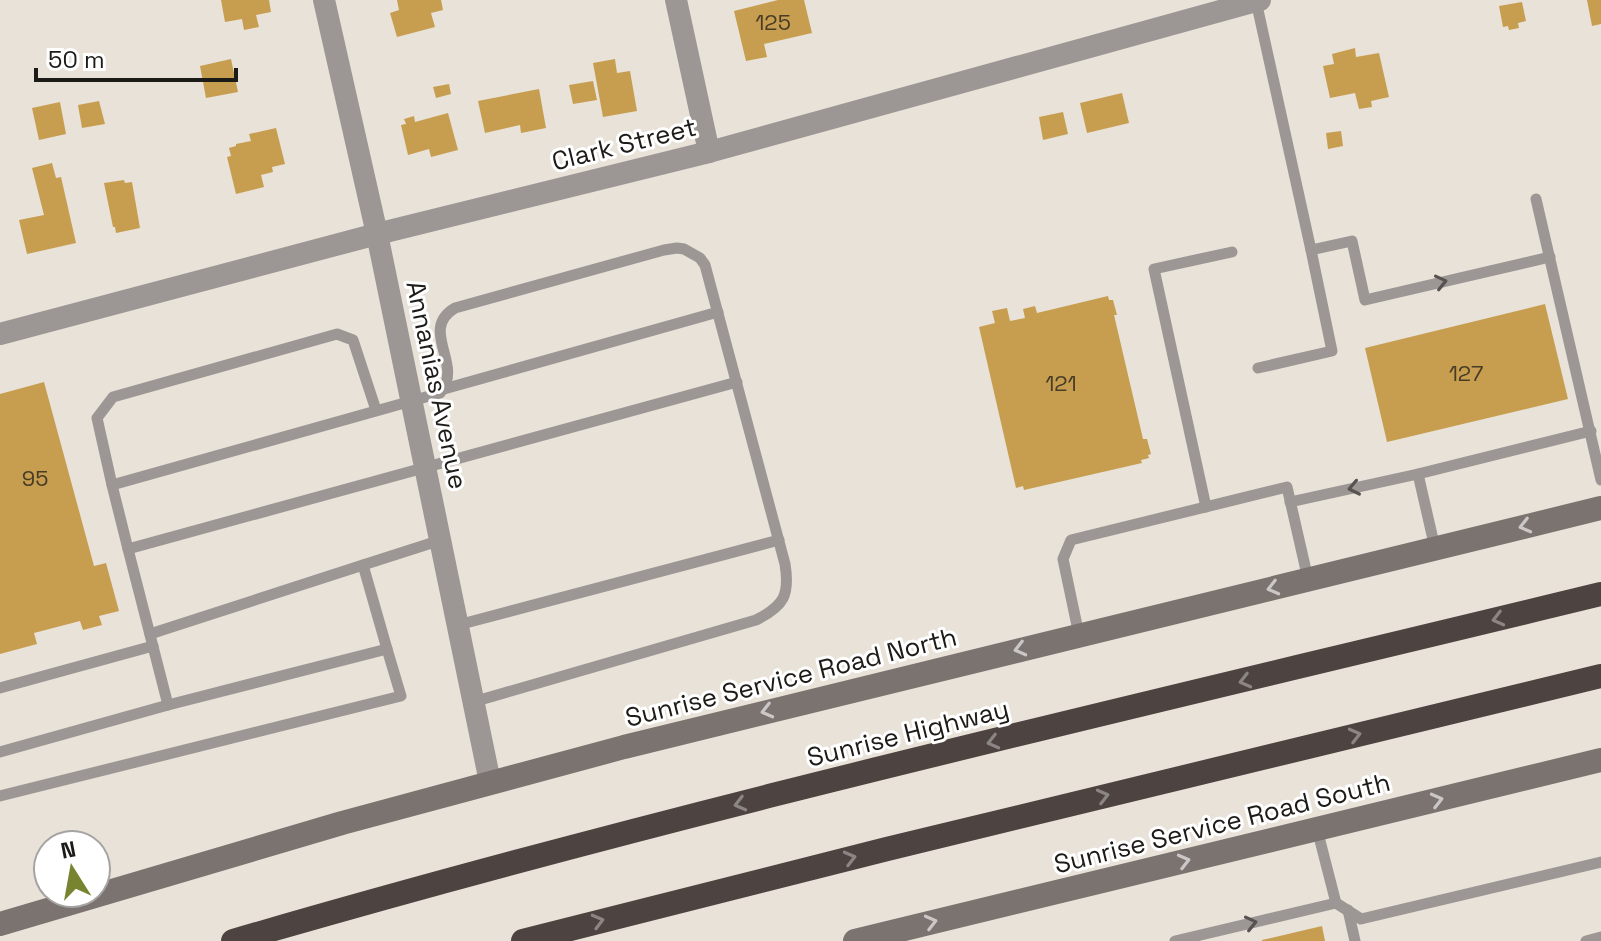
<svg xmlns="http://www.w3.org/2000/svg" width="1601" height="941" font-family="'Space Grotesk',sans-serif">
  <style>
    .building { fill: #c79e50 }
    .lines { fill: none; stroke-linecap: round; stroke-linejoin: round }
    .lane { stroke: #9c9795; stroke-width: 11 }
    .street { stroke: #9c9795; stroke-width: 22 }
    .secondary { stroke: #7a7370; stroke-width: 24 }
    .highway { stroke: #4d4340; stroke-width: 24 }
    .oneway { stroke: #565350 }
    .oneway2 { stroke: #cac7c6 }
    .oneway3 { stroke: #8b8583 }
    .labels { text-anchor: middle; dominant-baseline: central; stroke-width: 6; stroke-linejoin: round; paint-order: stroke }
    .number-label { font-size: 22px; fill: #483c26 }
    .street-label { font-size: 26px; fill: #1d1b18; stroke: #fff }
  </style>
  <rect width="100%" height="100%" fill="#e8e2d8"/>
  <!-- building -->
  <g class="building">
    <path d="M221 0H269L271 12 256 15 259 27 244 30 242 19 225 22Z"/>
    <path d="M397 0H441L443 10 431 13 435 27 397 37 390 13 399 10Z"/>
    <path d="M778 0H804L812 33 764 44 767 57 746 61 734 11Z"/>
    <path d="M1587 0H1601V24L1592 26Z"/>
    <path d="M1522 2 1526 21 1518 23 1519 28 1509 30 1508 26 1503 27 1499 6Z"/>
    <path d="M1355 48 1356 57 1379 53 1389 97 1371 101 1372 107 1359 109 1355 93 1330 98 1323 66 1334 64 1332 54Z"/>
    <path d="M231 59 238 92 206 98 200 66Z"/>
    <path d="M615 59 617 73 630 71 637 111 603 117 593 63Z"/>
    <path d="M593 81 597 100 573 104 569 85Z"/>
    <path d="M449 84 451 94 436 98 433 87Z"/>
    <path d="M539 89 546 128 521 133 520 125 485 133 478 101Z"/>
    <path d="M1122 93 1129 123 1087 133 1080 103Z"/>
    <path d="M99 101 105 124 82 128 78 105Z"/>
    <path d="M60 102 66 134 39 140 32 108Z"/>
    <path d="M1063 112 1068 134 1043 140 1039 117Z"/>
    <path d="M448 113 458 150 431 157 429 149 408 155 401 125 406 124 404 119 414 116 415 122Z"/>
    <path d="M276 128 285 164 272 167 273 172 261 175 264 187 236 194 227 157 231 156 229 148 236 146V144L251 141 249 134Z"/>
    <path d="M1341 131 1343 146 1328 149 1326 133Z"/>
    <path d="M52 163 56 178 61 177 76 243 27 254 19 220 44 215 32 168Z"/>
    <path d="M124 180 125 183 132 182 140 228 116 233 115 227H113L104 183Z"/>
    <path d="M1108 296 1109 300H1113L1117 315H1114L1143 439H1147L1151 454 1148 455 1149 458 1141 460 1142 463 1024 490 1023 486 1016 488 979 327 995 323 992 311 1007 308 1010 321 1025 318 1023 309 1035 306 1037 313Z"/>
    <path d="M1545 304 1568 399 1387 442 1365 348Z"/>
    <path d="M44 382 94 566 106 563 119 611 99 616 102 625 83 630 80 621 34 633 37 644 0 654V394Z"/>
    <path d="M1322 926 1325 941H1262V940Z"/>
  </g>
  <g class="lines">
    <!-- lane -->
    <g class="lane">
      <path d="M1256 1 1311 250 1352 241 1365 300 1550 257"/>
      <path d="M1536 199 1601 480"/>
      <path d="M1258 368 1332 351 1311 250"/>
      <path d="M444 389 718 312"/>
      <path d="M1418 474 1435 548"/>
      <path d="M112 485 97 418 113 397 337 334 353 340 376 410"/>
      <path d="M1290 502 1418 474 1591 431"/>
      <path d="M1206 507 1154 269 1232 252"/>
      <path d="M441 540 363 565 387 649 168 705 128 549 737 382"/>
      <path d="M128 549 112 485 440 393C465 365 418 330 455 308L664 250 677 248 684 249 700 258 705 265 785 564C790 595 784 606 756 620L473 702"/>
      <path d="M458 625 779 540"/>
      <path d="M150 634 363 565"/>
      <path d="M1079 635 1063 559 1071 540 1287 487 1308 579"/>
      <path d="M0 688 153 646"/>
      <path d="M0 752 168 705"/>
      <path d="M0 796 401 696 387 649"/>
      <path d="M1317 829 1336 903 1361 919 1601 862"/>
      <path d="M1348 910 1355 941"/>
      <path d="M1175 941 1336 903"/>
      <path d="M1586 941 1601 937"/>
    </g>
    <!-- street -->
    <g class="street">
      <path d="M324 0 377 234 490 782"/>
      <path d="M676 0 709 152"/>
      <path d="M0 334 377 234 709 152 1260 0"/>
    </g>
    <!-- secondary -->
    <g class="secondary">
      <path d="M0 924 342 823 624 747 1601 508"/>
      <path d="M855 941 1601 760"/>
    </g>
    <!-- highway -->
    <g class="highway">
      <path d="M233 941C684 809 1144 705 1601 594"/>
      <path d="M523 941 887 849 1601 676"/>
    </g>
  </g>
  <!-- one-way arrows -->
  <defs><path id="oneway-chevron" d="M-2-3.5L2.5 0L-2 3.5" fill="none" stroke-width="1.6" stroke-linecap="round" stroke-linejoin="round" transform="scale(2)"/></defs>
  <g class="oneway">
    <use href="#oneway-chevron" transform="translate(1441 282) rotate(-13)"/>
    <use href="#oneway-chevron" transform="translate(1354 488) rotate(168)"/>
    <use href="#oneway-chevron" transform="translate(1251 923) rotate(-13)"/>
  </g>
  <g class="oneway2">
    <use href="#oneway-chevron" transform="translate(1525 526) rotate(166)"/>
    <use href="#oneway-chevron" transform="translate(1273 588) rotate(166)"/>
    <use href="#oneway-chevron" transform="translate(1020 649) rotate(166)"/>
    <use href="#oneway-chevron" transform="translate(767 711) rotate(166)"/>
    <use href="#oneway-chevron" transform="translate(1437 800) rotate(-14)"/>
    <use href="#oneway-chevron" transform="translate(1184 861) rotate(-14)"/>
    <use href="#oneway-chevron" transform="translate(931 922) rotate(-14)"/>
  </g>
  <g class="oneway3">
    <use href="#oneway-chevron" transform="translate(1498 619) rotate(166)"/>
    <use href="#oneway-chevron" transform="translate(1245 681) rotate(166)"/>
    <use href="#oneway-chevron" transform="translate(1355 735) rotate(-14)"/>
    <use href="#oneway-chevron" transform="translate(993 742) rotate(166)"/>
    <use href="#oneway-chevron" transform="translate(1103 796) rotate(-14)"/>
    <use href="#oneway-chevron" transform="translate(740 804) rotate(166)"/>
    <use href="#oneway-chevron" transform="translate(850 858) rotate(-14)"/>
    <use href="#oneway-chevron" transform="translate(598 921) rotate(-15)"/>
  </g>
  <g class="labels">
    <!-- number labels -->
    <g class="number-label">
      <text x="773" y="22">125</text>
      <text x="1466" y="373">127</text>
      <text x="1061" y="383">121</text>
      <text x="35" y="478">95</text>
    </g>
    <!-- street labels -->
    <g class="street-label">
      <text transform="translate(624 144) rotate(-14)">Clark Street</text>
      <text transform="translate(437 385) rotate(78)">Annanias Avenue</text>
      <text transform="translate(791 677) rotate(-14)">Sunrise Service Road North</text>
      <text transform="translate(908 733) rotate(-14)">Sunrise Highway</text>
      <text transform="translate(1222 823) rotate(-14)">Sunrise Service Road South</text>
    </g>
  </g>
  <!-- north arrow -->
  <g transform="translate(72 869) rotate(349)"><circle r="38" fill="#ffffff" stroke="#a5a4a3" stroke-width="2"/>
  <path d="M0-6L14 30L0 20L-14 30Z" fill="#798431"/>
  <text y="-12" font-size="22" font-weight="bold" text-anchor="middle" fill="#1d1b18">N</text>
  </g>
  <!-- scale -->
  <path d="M36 68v12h200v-12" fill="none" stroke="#1d1b18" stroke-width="4"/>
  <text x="48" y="68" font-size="24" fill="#1d1b18" stroke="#ffffff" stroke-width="6" paint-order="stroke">50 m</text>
</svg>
